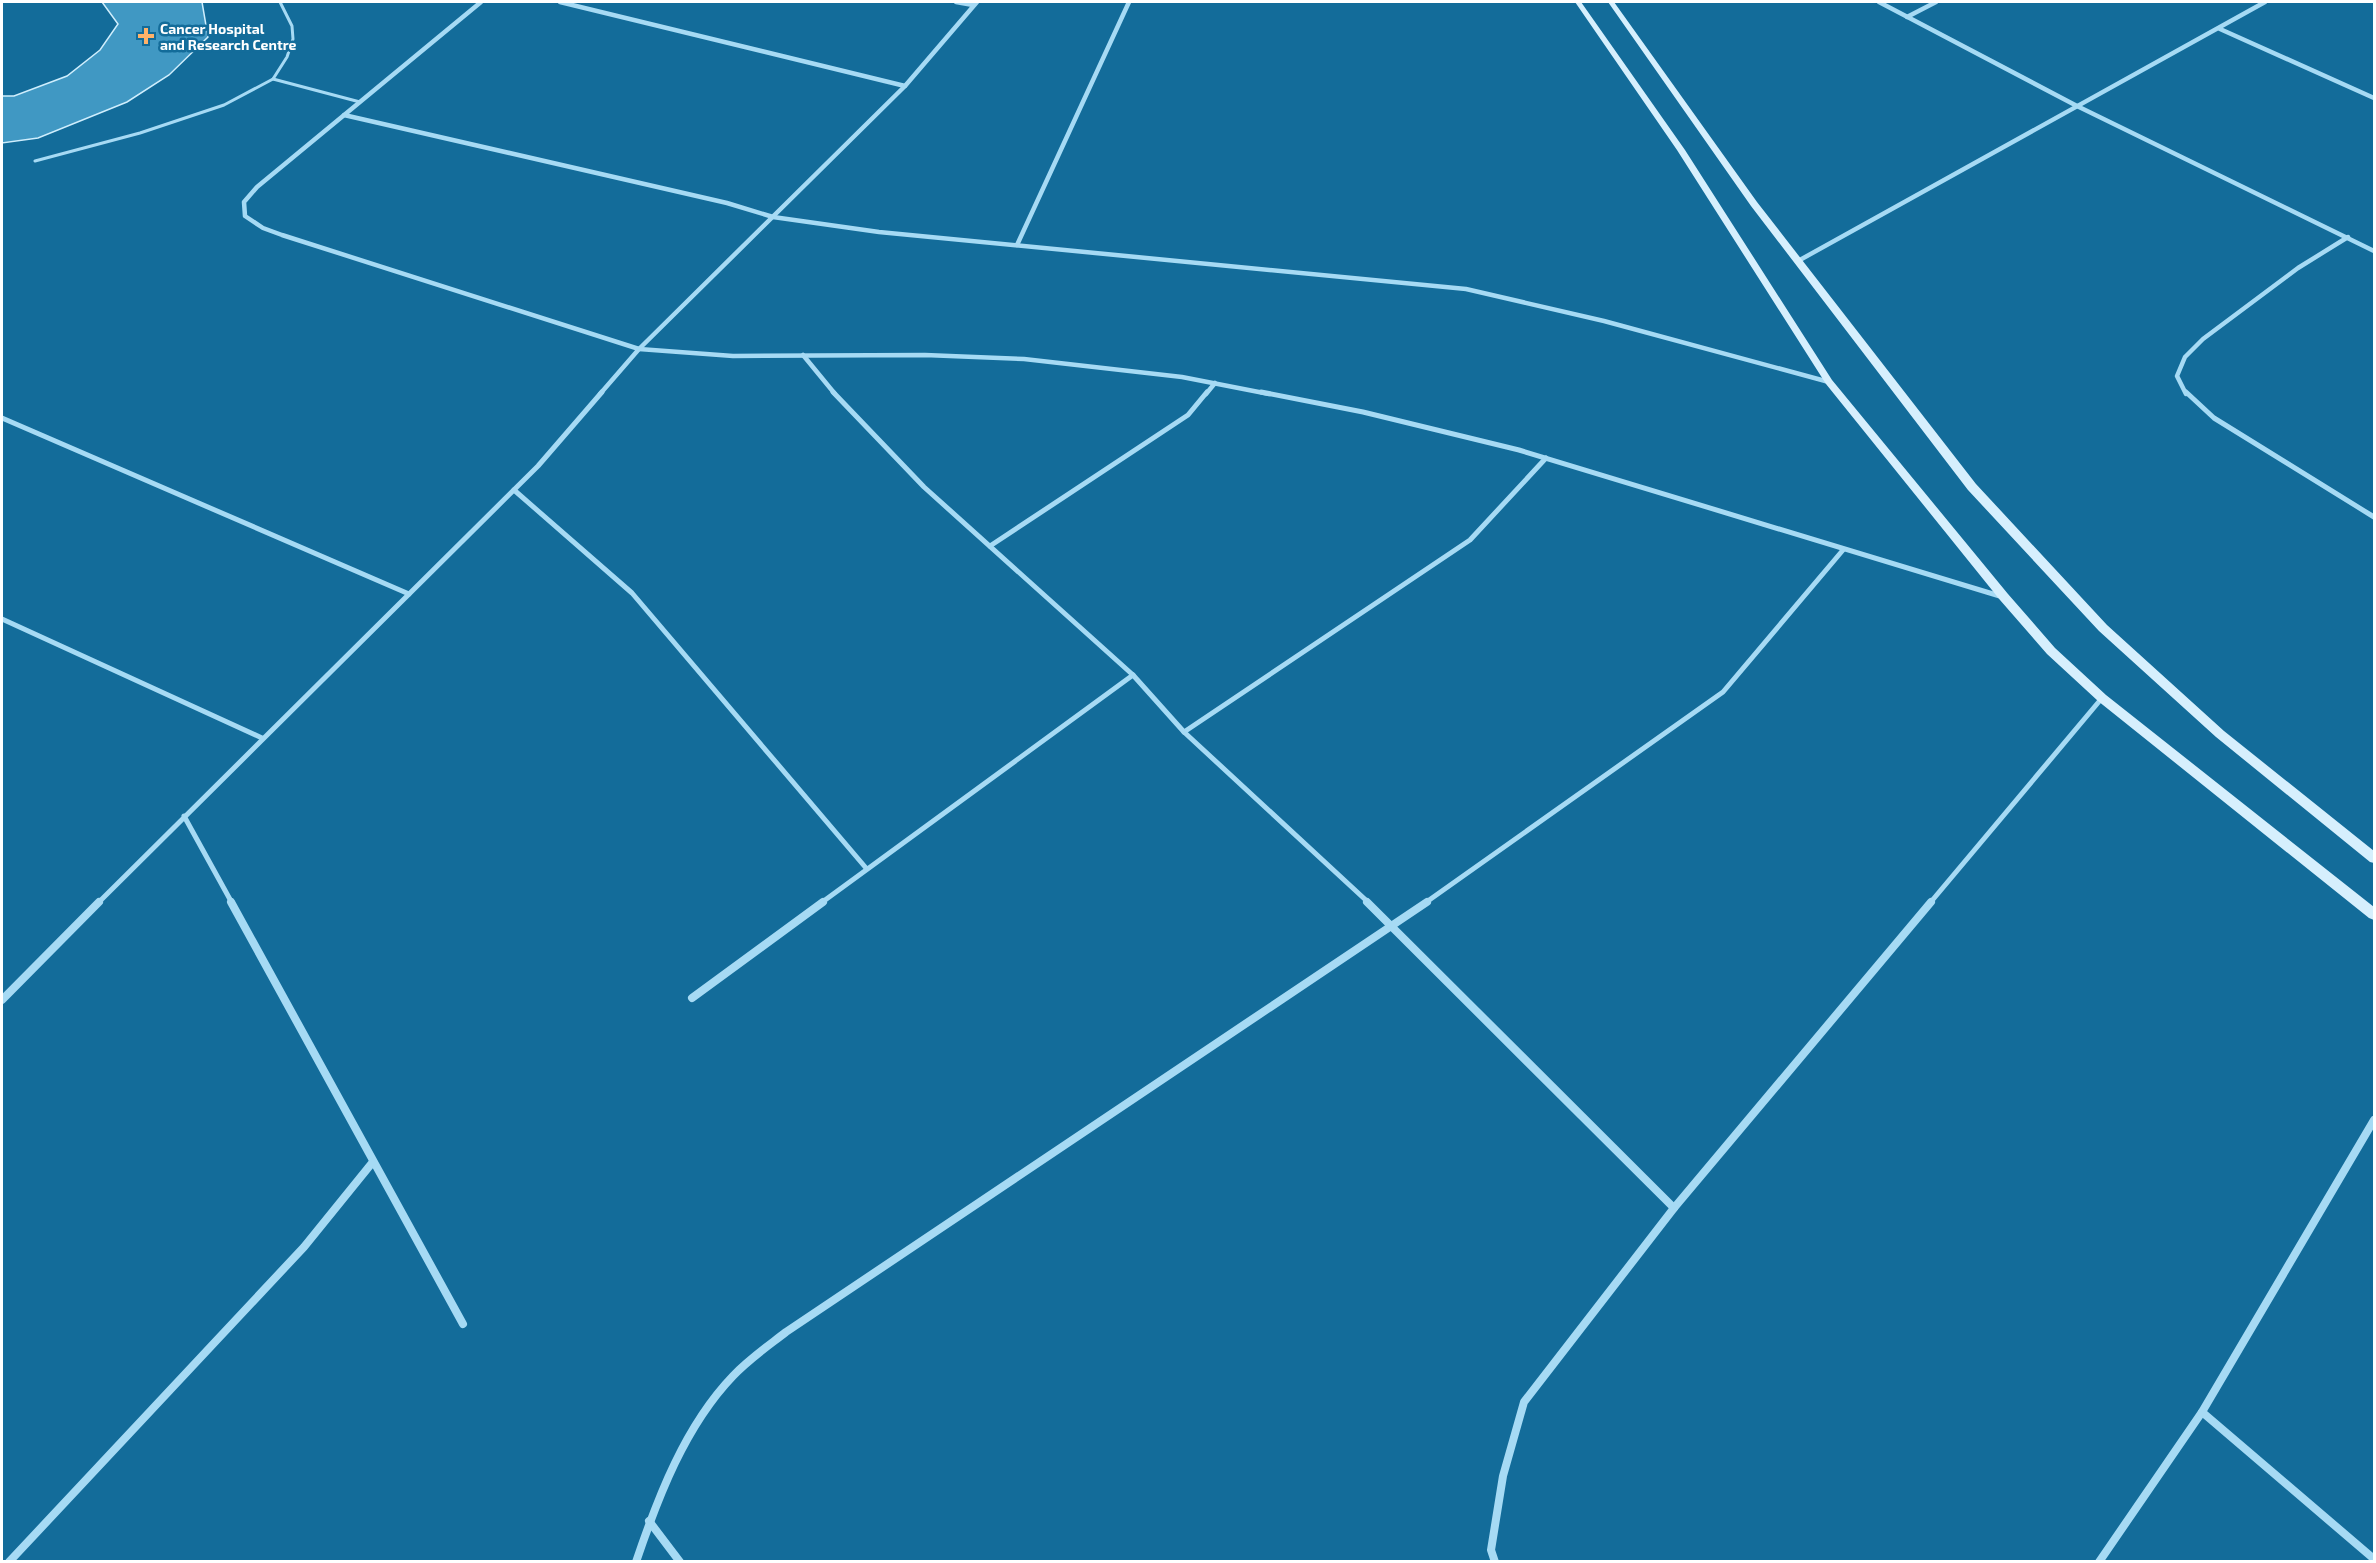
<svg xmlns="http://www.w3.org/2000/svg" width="2376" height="1563" font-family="'Exo 2',sans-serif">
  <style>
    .building { fill: #4098c3; stroke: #cfeefd; stroke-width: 1.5 }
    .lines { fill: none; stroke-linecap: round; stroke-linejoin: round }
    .lane { stroke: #a6daf4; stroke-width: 3 }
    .street-far2 { stroke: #a6daf4; stroke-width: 4.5 }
    .street-far1 { stroke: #a6daf4; stroke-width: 5 }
    .street { stroke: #a6daf4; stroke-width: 8 }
    .secondary { fill: #d6effd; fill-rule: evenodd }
    .poi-dot { fill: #ffb269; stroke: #136c9a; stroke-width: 2 }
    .labels { text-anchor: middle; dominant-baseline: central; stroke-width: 5; stroke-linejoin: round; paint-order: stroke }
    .far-poi-label { font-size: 14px; font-weight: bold; fill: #fff; stroke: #136c9a; text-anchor: start }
  </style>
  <rect width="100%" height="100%" fill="#136c9a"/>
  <!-- building -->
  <path class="building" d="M102 2H202L208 37 169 75 127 102 38 138 2 143V96H14L67 76 100 50 118 24Z"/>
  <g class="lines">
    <!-- lane -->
    <g class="lane">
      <path d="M273 79 360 102"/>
      <path d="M35 161 140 133 224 105 273 79 287 57 293 39 292 26 280 2"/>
    </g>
    <!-- street-far2 -->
    <g class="street-far2">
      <path d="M481 2 257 187 244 202 245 216 263 228 282 235 639 349 733 356 925 355 1024 359 1182 377 1269 394"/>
      <path d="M560 2 905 86"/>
      <path d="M956 2 973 5"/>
      <path d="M1879 2 2077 106 2374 251"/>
      <path d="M1907 17 1936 2"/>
      <path d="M2220 29 2374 98"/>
      <path d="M344 115 727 203 773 217 879 232 1466 289 1604 321 1829 382"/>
      <path d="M1017 245 1129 2"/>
      <path d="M1798 261 2265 2"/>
      <path d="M803 355 835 394"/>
      <path d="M600 394 639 349 905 86 977 2"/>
      <path d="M1206 394 1215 383"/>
      <path d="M2186 394 2177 376 2185 357 2203 339 2298 268 2348 237"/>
    </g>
    <!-- street-far1 -->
    <g class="street-far1">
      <path d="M833 392 924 487 1133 675 1184 732 1369 903"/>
      <path d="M1261 392 1363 412 1519 450 2003 597"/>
      <path d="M2186 392 2214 418 2374 517"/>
      <path d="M2 418 409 594"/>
      <path d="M514 490 632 593 866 868"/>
      <path d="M990 546 1188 415 1207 392"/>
      <path d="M2 619 262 738"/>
      <path d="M1184 732 1470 540 1546 458"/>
      <path d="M184 816 232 903"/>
      <path d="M98 903 538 466 602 392"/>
      <path d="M821 903 1133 675"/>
      <path d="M1425 903 1723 692 1843 550"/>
      <path d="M1930 903 2102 698"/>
    </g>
    <!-- street -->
    <g class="street">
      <path d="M231 902 463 1324"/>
      <path d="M1367 902 1674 1208"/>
      <path d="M692 998 823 902"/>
      <path d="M2 1000 99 902"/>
      <path d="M2202 1412 2374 1559"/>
      <path d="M649 1521 680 1562"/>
      <path d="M9 1562 304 1247 372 1163"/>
      <path d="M636 1562C658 1497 685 1426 733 1376 749 1359 768 1346 786 1332L1427 902"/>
      <path d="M1495 1562 1491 1550 1503 1476 1524 1402 1674 1208 1931 902"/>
      <path d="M2099 1562 2202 1412 2374 1120"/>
    </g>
    <!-- secondary -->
    <g class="secondary">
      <path d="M1575 2H1581L1685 150 1832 380 2008 594 2055 648 2106 695 2374 907V920L2369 918 2098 701 2047 654 2000 600 1826 384 1677 150Z"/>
      <path d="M1608 2H1614L1757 202 1976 484 2107 625 2224 731 2374 851V863L2370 862 2216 737 2099 631 1968 490 1751 206Z"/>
    </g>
  </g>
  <!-- markers -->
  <path class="poi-dot" d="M143 27h6v6h6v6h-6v6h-6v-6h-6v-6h6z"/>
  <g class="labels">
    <!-- far-poi labels -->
    <g class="far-poi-label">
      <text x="160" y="28">Cancer Hospital<tspan x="160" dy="16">and Research Centre</tspan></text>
    </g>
  </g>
  <!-- border -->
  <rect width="2376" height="1563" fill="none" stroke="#ffffff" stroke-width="6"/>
</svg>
